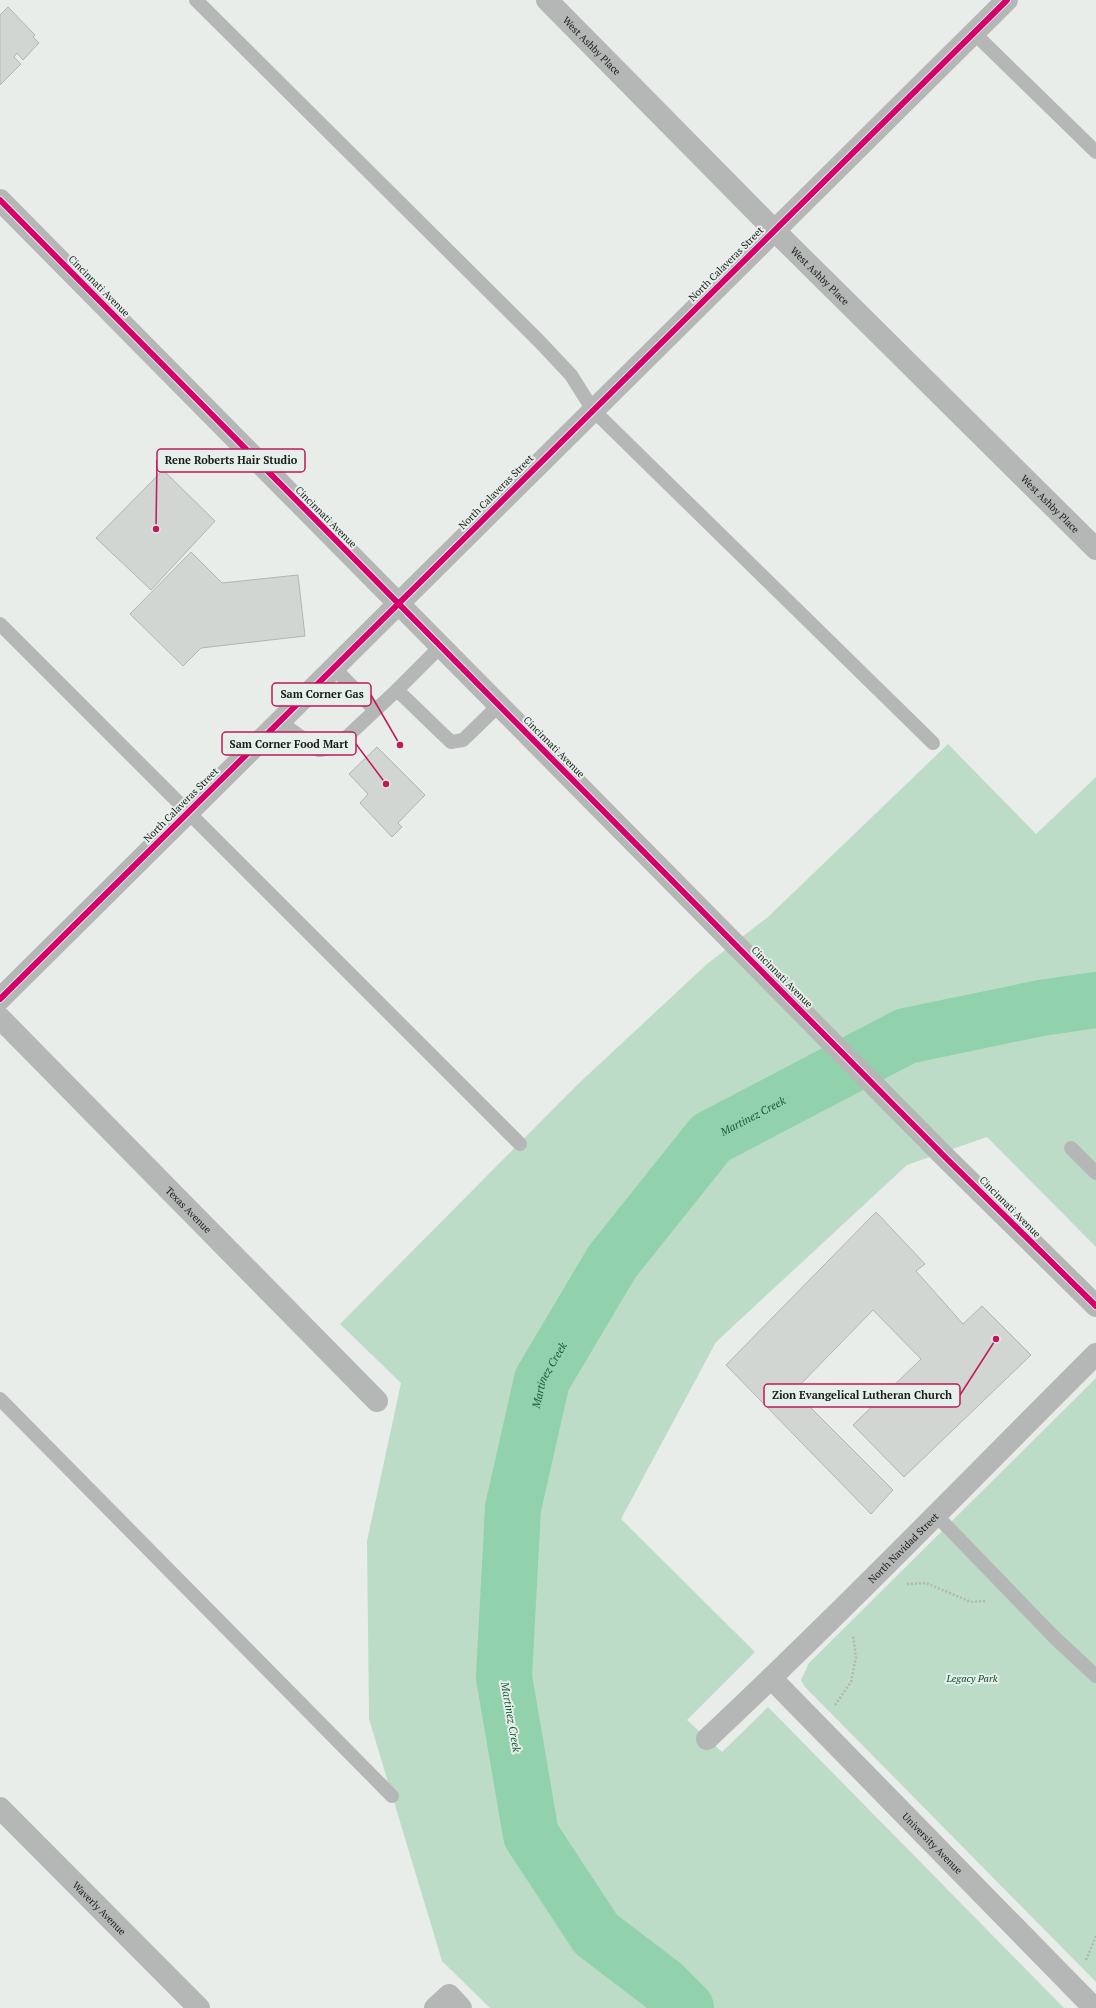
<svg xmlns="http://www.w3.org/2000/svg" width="1096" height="2008" font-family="'PT Serif',serif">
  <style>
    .green { fill: #bddcc8 }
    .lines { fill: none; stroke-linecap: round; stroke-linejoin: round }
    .river { stroke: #91d1ac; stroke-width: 56 }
    .building { fill: #d2d6d3; stroke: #b2b5b4 }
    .path { stroke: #b4b6b4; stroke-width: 2.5; stroke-dasharray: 2 2; stroke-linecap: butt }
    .service { stroke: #b5b7b6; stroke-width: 14 }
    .minor { stroke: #b5b7b6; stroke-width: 22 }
    .tertiary { stroke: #b5b7b6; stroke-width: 22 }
    .cycleway-casing { stroke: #e6efe9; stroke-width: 8 }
    .cycleway { stroke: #d6006c; stroke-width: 6 }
    .labels { text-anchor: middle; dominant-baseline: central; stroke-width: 4; stroke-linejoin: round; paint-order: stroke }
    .street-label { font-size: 10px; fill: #171a18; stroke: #e6efe9 }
    .park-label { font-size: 10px; font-style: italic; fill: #054e2d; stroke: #e6efe9 }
    .water-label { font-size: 11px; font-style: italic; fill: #195b39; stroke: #e6efe9 }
    .leader { fill: none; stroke: #c2185b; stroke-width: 1.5 }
    .callout-dot { fill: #c2185b; stroke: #e6efe9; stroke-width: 1.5 }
    .callout { fill: #e6efe9; stroke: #c2185b; stroke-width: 1.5 }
    .callout-label { font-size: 11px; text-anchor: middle; font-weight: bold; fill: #171a18 }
  </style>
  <rect width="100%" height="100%" fill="#e8edea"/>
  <!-- green -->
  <g class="green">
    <path d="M948 744 1036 834 1096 777V1247L987 1137 907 1165 716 1342 621 1519 755 1652 687 1720 722 1752 768 1707 1064 2008H490L442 1961 369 1719 367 1541 401 1383 340 1324 577 1085 707 964 768 917Z"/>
    <path d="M1096 1378V1982L805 1687 801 1680 809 1663Z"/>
  </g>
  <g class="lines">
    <!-- river -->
    <path class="river" id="s1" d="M686 2008 663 1985 596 1934 531 1835 504 1677 513 1508 542 1380 612 1262 711 1138 906 1036 1041 1008 1096 1000"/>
  </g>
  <!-- building -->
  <g class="building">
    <path d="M8 7 35 35 33 37 39 43 23 60 17 53 14 57 21 64 0 85V15Z"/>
    <path d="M163 470 215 521 151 590 96 538Z"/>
    <path d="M191 552 222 583 298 575 305 636 201 648 183 666 130 614Z"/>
    <path d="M377 747 425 795 398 823 402 827 392 837 360 803 368 794 349 774Z"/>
    <path d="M876 1212 925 1264 916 1271 963 1324 982 1306 1031 1355 904 1477 853 1425 921 1359 873 1310 794 1391 893 1490 871 1514 726 1365Z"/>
  </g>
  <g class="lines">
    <!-- path -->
    <g class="path">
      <path d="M907 1584 926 1583 971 1602 986 1601"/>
      <path d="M835 1705 851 1682 856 1657 853 1636"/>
      <path d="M1086 1960 1096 1936"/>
    </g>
    <!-- service -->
    <g class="service">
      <path d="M196 0 539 341 571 375 593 410 933 743"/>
      <path d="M974 33 1096 152"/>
      <path d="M0 624 520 1144"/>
      <path d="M440 647 397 690 451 742 463 740 498 706"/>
      <path d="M334 668 375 710"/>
      <path d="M280 722 319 750 336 747 397 690"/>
      <path d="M1071 1148 1096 1173"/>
      <path d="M0 1399 392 1796"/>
      <path d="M935 1514 1054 1637 1096 1676"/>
    </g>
    <!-- minor -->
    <g class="minor">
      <path id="s2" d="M547 0 774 230 1096 549"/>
      <path d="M0 999 1007 0"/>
      <path id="s3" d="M0 1018 377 1401"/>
      <path id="s4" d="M771 1678 1094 2008"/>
      <path id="s5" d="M707 1739C840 1614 967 1483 1096 1354"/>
      <path id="s6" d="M0 1808 199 2008"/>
      <path d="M435 2008 449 1995 461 2008"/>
    </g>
    <!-- tertiary -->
    <path class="tertiary" d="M0 200 946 1158 1096 1306"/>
    <defs>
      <g id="cycleway">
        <path d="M0 200 946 1158 1096 1306"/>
        <path d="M0 999 1007 0"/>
      </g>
    </defs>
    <!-- cycleway casing -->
    <use href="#cycleway" class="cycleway-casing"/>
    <!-- cycleway -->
    <use href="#cycleway" class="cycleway"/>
  </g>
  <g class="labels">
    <!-- street labels -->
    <g class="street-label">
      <text stroke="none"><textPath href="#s2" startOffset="64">West Ashby Place</textPath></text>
      <text transform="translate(726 264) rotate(-45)">North Calaveras Street</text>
      <text stroke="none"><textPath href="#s2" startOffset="388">West Ashby Place</textPath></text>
      <text transform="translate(99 286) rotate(45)">Cincinnati Avenue</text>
      <text transform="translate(496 492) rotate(-45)">North Calaveras Street</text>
      <text stroke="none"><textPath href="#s2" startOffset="712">West Ashby Place</textPath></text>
      <text transform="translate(326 517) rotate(45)">Cincinnati Avenue</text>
      <text transform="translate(554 747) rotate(45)">Cincinnati Avenue</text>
      <text transform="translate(181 805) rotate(-45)">North Calaveras Street</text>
      <text transform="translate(782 977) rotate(45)">Cincinnati Avenue</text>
      <text transform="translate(1010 1207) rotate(45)">Cincinnati Avenue</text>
      <text stroke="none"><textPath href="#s3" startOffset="269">Texas Avenue</textPath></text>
      <text stroke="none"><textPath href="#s5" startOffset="274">North Navidad Street</textPath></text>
      <text stroke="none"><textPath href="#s4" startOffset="231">University Avenue</textPath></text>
      <text stroke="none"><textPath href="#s6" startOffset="141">Waverly Avenue</textPath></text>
    </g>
    <!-- park labels -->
    <g class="park-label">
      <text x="972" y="1678">Legacy Park</text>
    </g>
    <!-- water labels -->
    <g class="water-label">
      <text stroke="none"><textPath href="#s1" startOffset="1039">Martinez Creek</textPath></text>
      <text stroke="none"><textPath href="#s1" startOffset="703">Martinez Creek</textPath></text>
      <text transform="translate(511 1717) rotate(80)">Martinez Creek</text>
    </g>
  </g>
  <!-- callouts -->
  <path class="leader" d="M156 529L157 460M400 745L371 695M386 784L356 744M996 1339L960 1395"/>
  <g class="callout-dot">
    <circle cx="156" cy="529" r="4"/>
    <circle cx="400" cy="745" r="4"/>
    <circle cx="386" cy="784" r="4"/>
    <circle cx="996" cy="1339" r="4"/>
  </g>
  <g class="callout">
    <rect x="157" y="449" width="148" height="23" rx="4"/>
    <rect x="272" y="683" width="99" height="23" rx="4"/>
    <rect x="222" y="732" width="134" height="23" rx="4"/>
    <rect x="764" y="1384" width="196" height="23" rx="4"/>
  </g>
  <g class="callout-label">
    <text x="231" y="464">Rene Roberts Hair Studio</text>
    <text x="322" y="698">Sam Corner Gas</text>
    <text x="289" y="748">Sam Corner Food Mart</text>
    <text x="862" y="1399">Zion Evangelical Lutheran Church</text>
  </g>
</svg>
